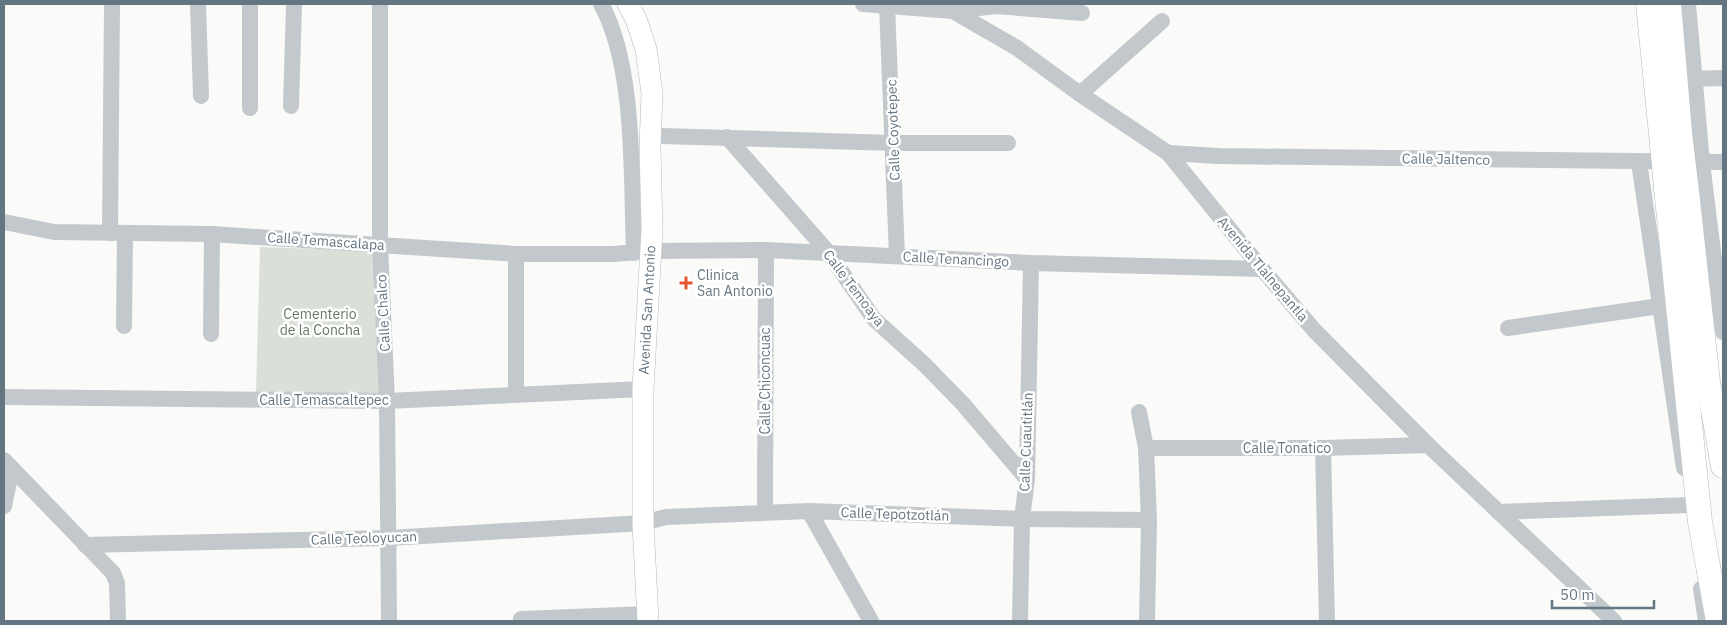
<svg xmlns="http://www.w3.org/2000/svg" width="1727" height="625" font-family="'IBM Plex Sans',sans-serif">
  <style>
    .green { fill: #dadfd7 }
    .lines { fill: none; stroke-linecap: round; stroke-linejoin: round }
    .major-casing { stroke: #b5babe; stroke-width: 22 }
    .highway-casing { stroke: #b4b9bd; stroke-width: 25 }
    .minor { stroke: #c3c8cc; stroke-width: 16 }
    .major { stroke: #fff; stroke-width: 21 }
    .highway { stroke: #fff; stroke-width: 24 }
    .highway-bridge-casing { stroke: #b4b9bd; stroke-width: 25; stroke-linecap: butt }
    .highway-bridge { stroke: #fff; stroke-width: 24 }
    .poi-dot { fill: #e4572e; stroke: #fff; stroke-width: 2 }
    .labels { text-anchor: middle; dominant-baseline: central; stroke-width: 5; stroke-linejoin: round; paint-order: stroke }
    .street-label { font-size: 14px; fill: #657683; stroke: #fff }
    .poi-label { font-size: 14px; fill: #657683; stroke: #fff; text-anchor: start }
    .park-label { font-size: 14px; fill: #687a64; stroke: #fff }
  </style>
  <rect width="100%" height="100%" fill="#fafaf8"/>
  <!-- green -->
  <path class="green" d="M260 247 380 251 383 393H256Z"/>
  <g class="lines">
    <defs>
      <path id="major" d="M628 4 636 19 646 49 652 93 650 147 652 230 643 389V523L648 621"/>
      <g id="highway">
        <path d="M1648 4 1661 134"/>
        <path d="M1669 4 1680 133"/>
        <path d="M1686 183 1708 382 1723 466"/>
        <path d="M1666 188 1700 522 1718 621"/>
      </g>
    </defs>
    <!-- major casing -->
    <use href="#major" class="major-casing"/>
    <!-- highway casing -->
    <use href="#highway" class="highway-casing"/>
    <!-- minor -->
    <g class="minor">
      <path d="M198 4 201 96"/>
      <path d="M380 4V245L387 401 389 621"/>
      <path d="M601 4C636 67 631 180 634 253"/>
      <path d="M863 4 953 11 1017 48 1080 94 1168 153 1262 269 1314 330 1428 445 1614 621"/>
      <path d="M1688 4 1702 163 1723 332"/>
      <path d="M887 5 897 256"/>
      <path d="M953 11 996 6 1082 13"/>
      <path d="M1694 79 1723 78"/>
      <path d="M1080 94 1162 21"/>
      <path d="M291 106 294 4"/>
      <path d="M250 108V4"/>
      <path d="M662 136 893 143H1008"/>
      <path d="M727 137 828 252 874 319 925 365 963 404 1027 479"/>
      <path d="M1168 153 1218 156 1723 162"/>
      <path d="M1639 162 1684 468"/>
      <path d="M4 222 54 232 212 234 516 254H613L650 251 766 250 1031 263 1262 269"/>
      <path d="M110 233 112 4"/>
      <path d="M516 254V394"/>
      <path d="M124 326 125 233"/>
      <path d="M1508 328 1660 306"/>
      <path d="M211 334 212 234"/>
      <path d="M4 397 387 401 643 389"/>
      <path d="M1139 412 1146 448 1149 520 1147 621"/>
      <path d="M1146 448H1323L1428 445"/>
      <path d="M1323 448 1327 621"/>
      <path d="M4 460 113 573 117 583 118 621"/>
      <path d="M4 506 12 468"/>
      <path d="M809 511 871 621"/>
      <path d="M765 512 766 250"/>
      <path d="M1498 512 1689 505"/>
      <path d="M85 545 389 538 643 523 666 517 809 511 1022 519 1149 520"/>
      <path d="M1701 589 1706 621"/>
      <path d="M521 619 648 614"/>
      <path d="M1020 621 1022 519 1027 479 1031 263"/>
    </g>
    <!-- major -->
    <use href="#major" class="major"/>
    <!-- highway -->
    <use href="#highway" class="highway"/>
    <defs>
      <g id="highway-bridge">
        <path d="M1680 133 1686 183"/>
        <path d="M1661 134 1666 188"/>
      </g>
    </defs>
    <!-- highway-bridge casing -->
    <use href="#highway-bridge" class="highway-bridge-casing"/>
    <!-- highway-bridge -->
    <use href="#highway-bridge" class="highway-bridge"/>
  </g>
  <!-- markers -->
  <path class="poi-dot" d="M683.5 275.5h5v5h5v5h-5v5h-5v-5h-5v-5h5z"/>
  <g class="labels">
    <!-- street labels -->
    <g class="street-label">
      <text transform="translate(893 130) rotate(-92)">Calle Coyotepec</text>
      <text transform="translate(1446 159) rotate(1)">Calle Jaltenco</text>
      <text transform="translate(326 241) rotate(4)">Calle Temascalapa</text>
      <text transform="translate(956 259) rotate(3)">Calle Tenancingo</text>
      <text transform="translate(1263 269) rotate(50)">Avenida Tlalnepantla</text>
      <text transform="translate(854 288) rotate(53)">Calle Temoaya</text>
      <text transform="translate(647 310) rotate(-87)">Avenida San Antonio</text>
      <text transform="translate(383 313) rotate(-93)">Calle Chalco</text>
      <text transform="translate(765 381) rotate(-90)">Calle Chiconcuac</text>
      <text x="324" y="400">Calle Temascaltepec</text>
      <text transform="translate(1026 442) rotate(-88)">Calle Cuautitlán</text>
      <text x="1287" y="448">Calle Tonatico</text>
      <text transform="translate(895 514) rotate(2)">Calle Tepotzotlán</text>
      <text transform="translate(364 538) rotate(-2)">Calle Teoloyucan</text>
    </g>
    <!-- poi labels -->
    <g class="poi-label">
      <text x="697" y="275">Clinica<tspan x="697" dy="16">San Antonio</tspan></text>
    </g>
    <!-- park labels -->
    <g class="park-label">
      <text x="320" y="314">Cementerio<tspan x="320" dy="16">de la Concha</tspan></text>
    </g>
  </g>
  <!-- border -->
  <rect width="1727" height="625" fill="none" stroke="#657683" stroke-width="10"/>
  <!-- scale -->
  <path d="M1552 600v8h102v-8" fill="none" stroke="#657683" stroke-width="2.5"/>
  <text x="1560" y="600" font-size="15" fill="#657683" stroke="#ffffff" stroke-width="4" paint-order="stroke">50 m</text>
</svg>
